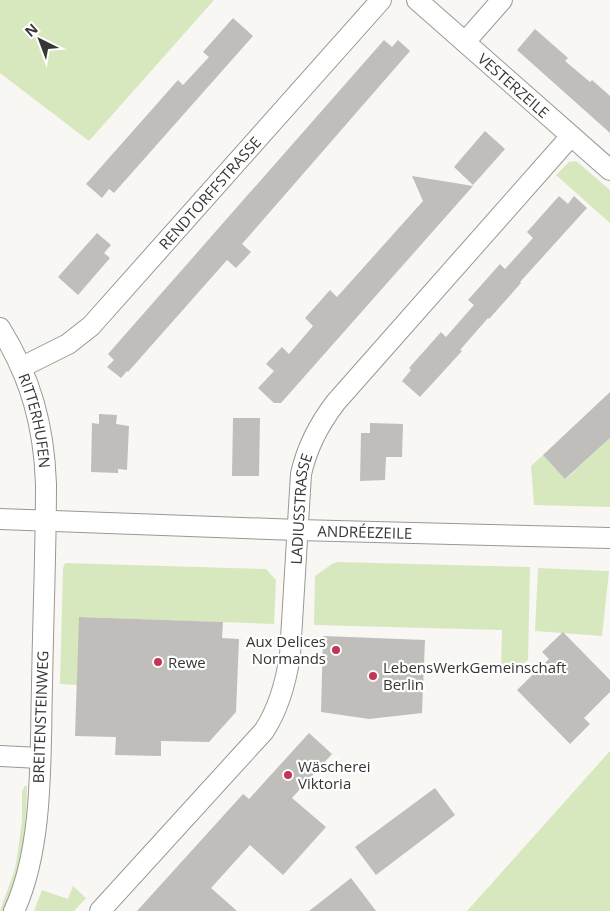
<svg xmlns="http://www.w3.org/2000/svg" width="610" height="911" font-family="'Open Sans',sans-serif">
  <style>
    .green { fill: #d7e8be }
    .building { fill: #bfbeba }
    .lines { fill: none; stroke-linecap: round; stroke-linejoin: round }
    .street-casing { stroke: #999895; stroke-width: 22 }
    .street { stroke: #fff; stroke-width: 20 }
    .poi-dot { fill: #c53556; stroke: #fff; stroke-width: 2 }
    .labels { text-anchor: middle; dominant-baseline: central; stroke-width: 4.5; stroke-linejoin: round; paint-order: stroke }
    .street-label { font-size: 15px; fill: #373635; stroke: #fff }
    .poi-label { font-size: 15px; fill: #373635; stroke: #fff; text-anchor: start }
  </style>
  <rect width="100%" height="100%" fill="#f8f7f3"/>
  <!-- green -->
  <g class="green">
    <path d="M0 0H214L89 141 0 73Z"/>
    <path d="M576 161 610 190V223L556 175 569 162Z"/>
    <path d="M610 438V507L534 505 531 466 543 455 566 479Z"/>
    <path d="M337 562 530 567 528 660 507 675 501 671 502 630 314 625 315 576 332 564Z"/>
    <path d="M65 563 266 569 276 580 274 624 80 617 77 685 60 684 63 568Z"/>
    <path d="M538 568 609 571 602 636 535 631Z"/>
    <path d="M610 751V911H467Z"/>
    <path d="M25 786H27C26 829 23 872 3 911H0L15 869 18 851 22 820V791Z"/>
    <path d="M73 886 86 898 74 911H34L42 890 68 899Z"/>
  </g>
  <!-- building -->
  <g class="building">
    <path d="M233 18 253 36 114 193 109 189 102 198 86 184 178 80 183 85 209 57 203 52Z"/>
    <path d="M535 29 568 58 565 61 590 82 592 80 610 96V133L517 50Z"/>
    <path d="M384 40 392 47 398 40 410 51 242 244 251 252 236 268 227 260 128 372 127 371 121 378 107 367 114 360 108 354Z"/>
    <path d="M485 131 505 149 473 185 454 167Z"/>
    <path d="M412 176 473 186 281 403H274L258 388 274 371 266 364 282 347 289 354 313 326 305 318 314 308 330 290 337 297 423 201Z"/>
    <path d="M559 196 568 204 574 196 587 208 520 282 521 283 489 319 488 318 460 350 462 351 420 397 402 381 411 370 409 368 441 332 446 337 474 305 468 300 500 264 505 269 533 238 527 232Z"/>
    <path d="M97 233 111 245 104 253 110 258 78 295 58 277Z"/>
    <path d="M610 392V438L565 479 543 455Z"/>
    <path d="M99 414 117 415 116 424 129 426 127 470 118 469V473L91 472 92 423 99 424Z"/>
    <path d="M233 418H260L259 476H232Z"/>
    <path d="M370 423 403 424 402 457H386L385 480 360 481 361 433H370Z"/>
    <path d="M79 617 223 622 222 638 239 639 236 712 209 742 161 741V756L115 755 116 737 75 736Z"/>
    <path d="M563 632 610 680V692L584 718 590 724 570 744 517 690 549 659 542 652Z"/>
    <path d="M323 636 425 640 422 713 369 719 321 712Z"/>
    <path d="M309 733 332 754 292 798 326 827 283 875 250 845 211 888 237 911H137L243 794 249 799Z"/>
    <path d="M435 788 455 815 376 875 355 847Z"/>
    <path d="M351 878 376 911H309L327 897Z"/>
  </g>
  <g class="lines">
    <defs>
      <g id="street">
        <path id="s1" d="M417 0 610 170"/>
        <path d="M465 42 502 0"/>
        <path id="s2" d="M0 328C31 378 44 426 46 484 46 551 43 619 42 686 40 756 44 847 14 911"/>
        <path id="s3" d="M22 367 68 344 91 326 381 0"/>
        <path id="s4" d="M0 519 298 530 610 538"/>
        <path d="M0 756 40 758"/>
        <path id="s5" d="M100 911 264 731C279 708 286 682 290 655L301 474C307 447 319 424 336 402L571 136"/>
      </g>
    </defs>
    <!-- street casing -->
    <use href="#street" class="street-casing"/>
    <!-- street -->
    <use href="#street" class="street"/>
  </g>
  <!-- markers -->
  <g class="poi-dot">
    <circle cx="336" cy="650" r="5"/>
    <circle cx="158" cy="662" r="5"/>
    <circle cx="373" cy="676" r="5"/>
    <circle cx="288" cy="775" r="5"/>
  </g>
  <g class="labels">
    <!-- street labels -->
    <g class="street-label">
      <text stroke="none"><textPath href="#s1" startOffset="129">VESTERZEILE</textPath></text>
      <text stroke="none"><textPath href="#s3" startOffset="259">RENDTORFFSTRASSE</textPath></text>
      <text stroke="none"><textPath href="#s2" startOffset="100">RITTERHUFEN</textPath></text>
      <text stroke="none"><textPath href="#s5" startOffset="471">LADIUSSTRASSE</textPath></text>
      <text stroke="none"><textPath href="#s4" startOffset="365">ANDRÉEZEILE</textPath></text>
      <text transform="translate(40 717) rotate(-88)">BREITENSTEINWEG</text>
    </g>
    <!-- poi labels -->
    <g class="poi-label">
      <text x="326" y="641" text-anchor="end">Aux Delices<tspan x="326" dy="17">Normands</tspan></text>
      <text x="168" y="662">Rewe</text>
      <text x="383" y="667">LebensWerkGemeinschaft<tspan x="383" dy="17">Berlin</tspan></text>
      <text x="298" y="766">Wäscherei<tspan x="298" dy="17">Viktoria</tspan></text>
    </g>
  </g>
  <!-- north arrow -->
  <g transform="translate(40 40) rotate(318)" stroke="#ffffff" stroke-width="4" paint-order="stroke">
  <path d="M0-4L9 19L0 12L-9 19Z" fill="#373635"/>
  <text y="-8" font-size="14" font-weight="bold" text-anchor="middle" fill="#373635">N</text>
  </g>
</svg>
